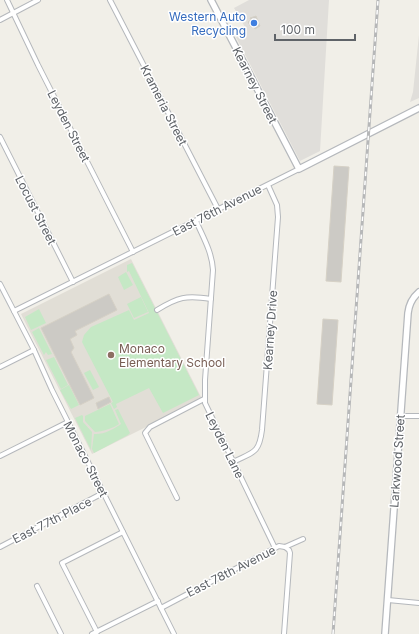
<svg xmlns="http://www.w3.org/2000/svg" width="419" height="634" font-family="Inter,sans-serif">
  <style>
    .industrial { fill: #e0deda }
    .education { fill: #e1ded6 }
    .green { fill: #c5e8c5 }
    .building { fill: #cccac5; stroke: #d6d1c6 }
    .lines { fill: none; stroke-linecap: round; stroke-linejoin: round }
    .minor-casing { stroke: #b5b8bc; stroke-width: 6 }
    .tertiary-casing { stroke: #b5b8bc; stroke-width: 8 }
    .minor { stroke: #fff; stroke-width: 4 }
    .tertiary { stroke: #fff; stroke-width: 5.5 }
    .rail-casing { stroke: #b6b7b8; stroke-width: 3 }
    .rail { stroke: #fff; stroke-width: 1.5; stroke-dasharray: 4.5; stroke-linecap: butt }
    .shop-dot { fill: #3f7fe0; stroke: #fff; stroke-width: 1.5 }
    .education-dot { fill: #8d6e63; stroke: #fff; stroke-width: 1.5 }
    .labels { text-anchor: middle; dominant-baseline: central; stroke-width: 3; stroke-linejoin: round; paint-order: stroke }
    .shop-label { font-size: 12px; fill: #366cbe; stroke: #fff; text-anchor: end }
    .street-label { font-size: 12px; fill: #5f6368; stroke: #fff }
    .education-label { font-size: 12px; fill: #785e54; stroke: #fff; text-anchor: start }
  </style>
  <rect width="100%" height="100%" fill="#f1efe8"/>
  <!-- industrial -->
  <g class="industrial">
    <path d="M249 0H329L320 151 300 161 236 37 245 27 234 8Z"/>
    <path d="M419 35V98L410 102 413 92Z"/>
  </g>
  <!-- education -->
  <path class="education" d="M131 259 202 399 92 454 21 314Z"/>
  <!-- green -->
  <g class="green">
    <path d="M132 263 199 395 163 413 149 388 116 404 117 407 114 409 111 403 113 402 82 342 84 335 91 327 129 310 134 320 149 313 129 271 127 272V265Z"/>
    <path d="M126 272 133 285 124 290 118 277Z"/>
    <path d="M141 297 148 312 134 318 127 304Z"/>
    <path d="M39 309 46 323 31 330 25 317Z"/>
    <path d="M39 328 52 354 48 355 46 352 44 355 32 332Z"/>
    <path d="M54 357 68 385 61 389 46 360Z"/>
    <path d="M90 370 99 387 93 390 84 373Z"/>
    <path d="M69 385 79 405 71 409 60 390Z"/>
    <path d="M110 404 119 424C114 428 101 432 95 432L85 421V416Z"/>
    <path d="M118 409 130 433 128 435 94 453 92 449 94 434C103 435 114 429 121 424L115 410Z"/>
    <path d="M82 415 83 416V422L92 432 91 450 75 418Z"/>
  </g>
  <!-- building -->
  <g class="building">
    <path d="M256 16 260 26 255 29 253 26 251 27 248 22 251 20 250 18Z"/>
    <path d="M334 166 349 167 341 282 326 281Z"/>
    <path d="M109 294 117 310 75 331 77 335 70 339 74 348 71 352 94 398 80 405 41 328Z"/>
    <path d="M323 319 338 320 332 405 317 404Z"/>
    <path d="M109 397 111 402 98 409 96 403Z"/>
  </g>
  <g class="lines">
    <defs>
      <g id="minor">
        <path d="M7 0 38 65 133 252"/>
        <path d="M110 0 218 209"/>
        <path d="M0 20 38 0"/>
        <path d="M0 137 73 282"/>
        <path d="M196 221C203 237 212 252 213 270L205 380V403L275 548"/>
        <path d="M0 284 34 350 52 390 174 634"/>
        <path d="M157 310C178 297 186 295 211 299"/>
        <path d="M14 311 299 169"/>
        <path d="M0 367 34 350"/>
        <path d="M400 416H419"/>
        <path d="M0 456 68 422"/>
        <path d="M233 462C253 452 259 454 262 430L278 217 277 205 268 185"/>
        <path d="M177 498 145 433 150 427 204 399"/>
        <path d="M0 547 103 493"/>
        <path d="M37 586 61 634"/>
        <path d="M388 600 419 603"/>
        <path d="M161 608 275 548 279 546 285 547 303 539"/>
        <path d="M97 632 62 563 123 532"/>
        <path d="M92 634 158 601"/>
        <path d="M284 634 290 553 289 550 285 547"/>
      </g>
      <g id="tertiary">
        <path d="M211 0 299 169 419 108"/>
        <path d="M385 634 408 313C409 304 412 298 419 292"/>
      </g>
    </defs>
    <!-- minor casing -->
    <use href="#minor" class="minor-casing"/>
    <!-- tertiary casing -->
    <use href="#tertiary" class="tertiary-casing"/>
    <!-- minor -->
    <use href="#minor" class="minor"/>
    <!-- tertiary -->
    <use href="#tertiary" class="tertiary"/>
    <defs>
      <path id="rail" d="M333 634 378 0"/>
    </defs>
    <!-- rail casing -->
    <use href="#rail" class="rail-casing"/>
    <!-- rail -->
    <use href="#rail" class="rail"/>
  </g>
  <!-- markers -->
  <circle class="shop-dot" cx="254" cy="23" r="4"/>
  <circle class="education-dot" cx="111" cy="355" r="4"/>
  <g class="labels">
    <!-- shop labels -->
    <g class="shop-label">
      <text x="246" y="16">Western Auto<tspan x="246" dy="14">Recycling</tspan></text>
    </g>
    <!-- street labels -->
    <g class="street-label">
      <text transform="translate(255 85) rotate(63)">Kearney Street</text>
      <text transform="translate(164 105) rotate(63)">Krameria Street</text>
      <text transform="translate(69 126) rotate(63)">Leyden Street</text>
      <text transform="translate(36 210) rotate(63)">Locust Street</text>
      <text transform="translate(217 210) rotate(-27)">East 76th Avenue</text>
      <text transform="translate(270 330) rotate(-86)">Kearney Drive</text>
      <text transform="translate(225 445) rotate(64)">Leyden Lane</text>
      <text transform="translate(86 459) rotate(63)">Monaco Street</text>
      <text transform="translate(397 461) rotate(-86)">Larkwood Street</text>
      <text transform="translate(52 520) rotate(-27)">East 77th Place</text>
      <text transform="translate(231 571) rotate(-27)">East 78th Avenue</text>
    </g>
    <!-- education labels -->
    <g class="education-label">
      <text x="119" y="348">Monaco<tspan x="119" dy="14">Elementary School</tspan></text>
    </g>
  </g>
  <!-- scale -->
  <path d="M275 34v6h80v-6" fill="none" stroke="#5f6368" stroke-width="2"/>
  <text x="281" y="34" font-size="12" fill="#5f6368" stroke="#ffffff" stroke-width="3" paint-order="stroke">100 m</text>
</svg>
